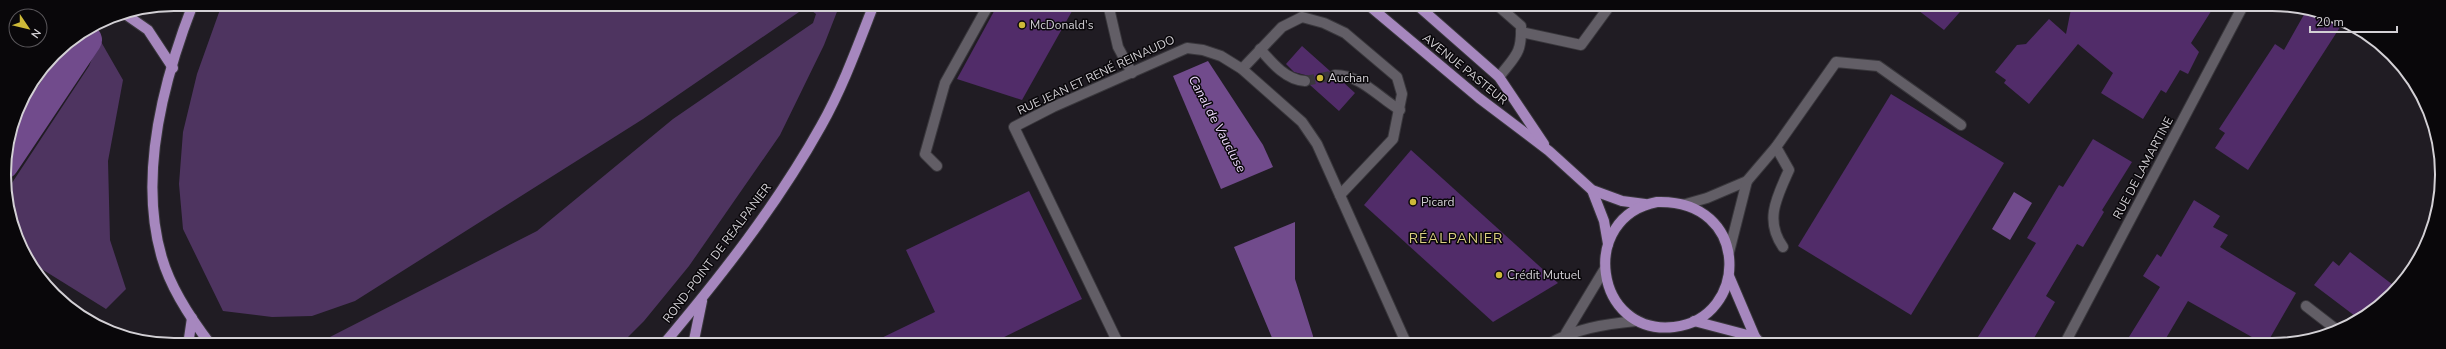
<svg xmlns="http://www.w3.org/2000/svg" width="2446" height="349" font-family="'Nunito Sans',sans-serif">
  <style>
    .green { fill: #4e3460 }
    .water { fill: #714b8c }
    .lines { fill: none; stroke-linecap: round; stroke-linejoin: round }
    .canal { stroke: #714b8c; stroke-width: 30 }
    .building { fill: #512c69 }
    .minor-tunnel { stroke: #3b373e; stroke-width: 10; stroke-dasharray: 10 5; stroke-linecap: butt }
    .minor-casing { stroke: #39373c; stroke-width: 12 }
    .major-casing { stroke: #39373c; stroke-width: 12 }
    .minor { stroke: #625e66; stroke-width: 10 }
    .major { stroke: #a687be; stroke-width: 10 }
    .poi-dot { fill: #cdb938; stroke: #09070a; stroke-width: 1.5 }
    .labels { text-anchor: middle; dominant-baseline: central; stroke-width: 3; stroke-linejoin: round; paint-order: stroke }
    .poi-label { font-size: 12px; fill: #d3d0d5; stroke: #09070a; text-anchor: start }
    .street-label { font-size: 12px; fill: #d3d0d5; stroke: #09070a }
    .water-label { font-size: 13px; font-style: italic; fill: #edd8fd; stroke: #09070a }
    .quarter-label { font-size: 14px; letter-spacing: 1px; fill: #dbce80; stroke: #09070a }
    .rim { fill: none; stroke: #d3d0d5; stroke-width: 2 }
  </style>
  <rect width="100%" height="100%" fill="#201c23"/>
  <!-- green -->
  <g class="green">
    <path d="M222 4H840L824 45 780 135 689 266 644 321 620 345H301L328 338 537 231 673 119 813 23 816 14 812 11 799 12 643 119 355 301 312 316 272 317 223 311 183 229 179 184 183 132 197 74Z"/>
    <path d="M100 40 123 80 108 161 110 240 126 289 106 309 32 263 13 230 8 189 89 66Z"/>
    <path d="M59 50 14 122 17 109 54 54Z"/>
  </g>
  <!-- water -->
  <g class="water">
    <path d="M1208 61 1263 145 1273 167 1221 189 1173 76Z"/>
    <path d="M2014 192 2032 203 2010 240 1992 229Z"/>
    <path d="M1295 222V279L1313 336 1314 345H1275L1234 247Z"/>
  </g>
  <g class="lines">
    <!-- canal -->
    <path class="canal" d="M4 164 87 40"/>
  </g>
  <!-- building -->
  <g class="building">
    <path d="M998 4H1076L1022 100 957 79Z"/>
    <path d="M1910 4H1967L1944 30Z"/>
    <path d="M2072 4H2166L2215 5 2191 43 2199 52 2188 74 2180 70 2166 93 2161 90 2143 119 2101 93 2113 73 2078 44 2029 104 2004 83 2006 80 1995 72 2017 45 2026 44 2049 19 2066 34Z"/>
    <path d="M2306 11 2344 21 2248 170 2215 148 2225 133 2219 129 2275 44 2284 50Z"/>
    <path d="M1302 46 1330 71 1329 75 1331 80 1343 82 1355 93 1339 111 1310 85 1311 82 1309 76 1294 72 1286 64Z"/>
    <path d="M1891 94 2004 163 1911 315 1798 246Z"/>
    <path d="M2093 139 2132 162 2102 210 2104 212 2083 247 2077 244 2046 296 2055 302 2030 345H1973L2036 243 2027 238 2059 185 2063 187Z"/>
    <path d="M1411 150 1558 283 1493 322 1364 205Z"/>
    <path d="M1029 191 1082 299 988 345H867L935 312 906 250Z"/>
    <path d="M2194 200 2220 216 2213 227 2228 235 2220 247 2296 293 2266 345 2188 301 2162 345H2124L2160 287 2143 276 2157 254 2161 257Z"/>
    <path d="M2350 252 2397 288 2392 295 2361 317 2357 314 2355 316 2314 285 2333 261 2339 266Z"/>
  </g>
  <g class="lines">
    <!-- minor-tunnel -->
    <path class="minor-tunnel" d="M1305 81 1335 75"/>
    <defs>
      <g id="minor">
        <path d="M1108 4 1118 47 1132 73"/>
        <path d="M1496 4 1521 26C1522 54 1515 56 1499 77"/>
        <path d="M1521 32 1581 45 1611 4"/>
        <path d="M1260 49C1272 63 1286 80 1305 81"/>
        <path d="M1242 69 1282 27 1302 17 1324 23 1345 33 1397 77 1402 94 1393 139 1340 195"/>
        <path d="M1335 75C1361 75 1378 97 1400 110"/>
        <path d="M1776 147 1789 170C1777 197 1764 220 1783 247"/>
        <path d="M937 166 925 154 945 83 989 4"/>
        <path d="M1686 204 1707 198 1747 181 1776 147 1836 62 1878 66 1961 125"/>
        <path d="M1729 252 1747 181"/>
        <path d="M2306 306 2337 330"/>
        <path d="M1566 333 1604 270"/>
        <path d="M1119 345 1014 127 1053 107 1187 48 1203 50 1221 56 1242 69 1302 122 1317 144 1407 345"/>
        <path d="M1547 345C1574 329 1604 324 1636 321"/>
        <path d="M2064 345 2244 4"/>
      </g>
      <g id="major">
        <path d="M193 4C163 81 138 177 162 258 171 289 191 319 211 345"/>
        <path d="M1367 4 1479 98 1549 151 1592 190 1622 201 1645 204"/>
        <path d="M1416 4 1499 77 1544 144"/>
        <path d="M125 14 148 30 173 68"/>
        <path d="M1592 190 1604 221 1608 244"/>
        <path d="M1657 202C1751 199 1750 318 1674 327 1594 336 1578 217 1657 202Z"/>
        <path d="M1729 276 1755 337 1762 345"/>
        <path d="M1694 321 1755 337"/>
        <path d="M188 345 192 318"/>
        <path d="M663 345C721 276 777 205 821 126 843 87 858 45 874 4"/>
        <path d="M693 345 702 301"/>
      </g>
    </defs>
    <!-- minor casing -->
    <use href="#minor" class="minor-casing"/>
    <!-- major casing -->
    <use href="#major" class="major-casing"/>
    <!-- minor -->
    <use href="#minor" class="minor"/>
    <!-- major -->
    <use href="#major" class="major"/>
  </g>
  <!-- markers -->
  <g class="poi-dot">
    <circle cx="1022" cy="25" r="4"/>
    <circle cx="1320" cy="78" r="4"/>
    <circle cx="1413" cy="202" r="4"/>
    <circle cx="1499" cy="275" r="4"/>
  </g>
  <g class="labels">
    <!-- poi labels -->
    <g class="poi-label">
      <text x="1030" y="25">McDonald's</text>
      <text x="1328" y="78">Auchan</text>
      <text x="1421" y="202">Picard</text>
      <text x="1507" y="275">Crédit Mutuel</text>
    </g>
    <!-- street labels -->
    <g class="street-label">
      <text transform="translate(1465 69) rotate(39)">AVENUE PASTEUR</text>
      <text transform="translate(1096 75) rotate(-25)">RUE JEAN ET RENÉ REINAUDO</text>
      <text transform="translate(2143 168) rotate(-62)">RUE DE LAMARTINE</text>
      <text transform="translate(717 253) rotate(-53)">ROND-POINT DE REALPANIER</text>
    </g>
    <!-- water labels -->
    <g class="water-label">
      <text transform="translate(1217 124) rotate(62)">Canal de Vaucluse</text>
    </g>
    <!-- quarter labels -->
    <g class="quarter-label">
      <text x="1456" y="238">RÉALPANIER</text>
    </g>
  </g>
  <!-- crop -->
  <path d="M0 0H2446V349H0ZM174 11H2272A163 163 0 0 1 2435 174V175A163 163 0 0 1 2272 338H174A163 163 0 0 1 11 175V174A163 163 0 0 1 174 11Z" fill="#09070a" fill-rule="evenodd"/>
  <path class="rim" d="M174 11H2272A163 163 0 0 1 2435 174V175A163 163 0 0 1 2272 338H174A163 163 0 0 1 11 175V174A163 163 0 0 1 174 11Z"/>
  <!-- north arrow -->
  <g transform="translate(28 28) rotate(125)"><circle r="19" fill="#09070a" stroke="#5a575b"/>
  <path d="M0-3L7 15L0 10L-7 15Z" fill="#cdb938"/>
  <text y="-6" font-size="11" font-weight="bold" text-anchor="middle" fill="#d3d0d5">N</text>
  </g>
  <!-- scale -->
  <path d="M2310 26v6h87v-6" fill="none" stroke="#d3d0d5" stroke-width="2"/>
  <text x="2316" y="26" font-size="12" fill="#d3d0d5" stroke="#09070a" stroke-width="3" paint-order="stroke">20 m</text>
</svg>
